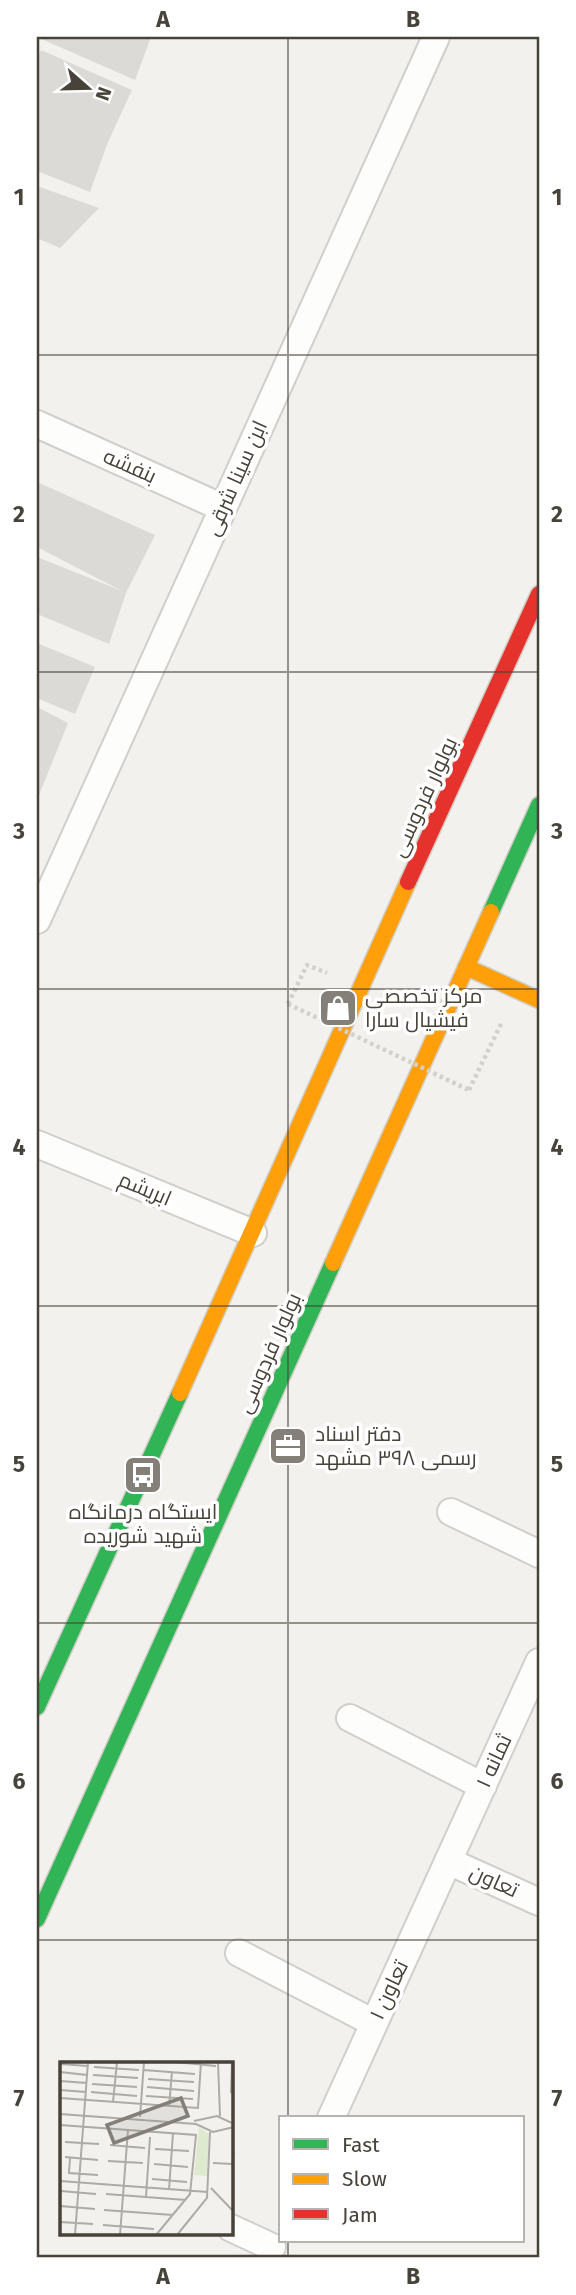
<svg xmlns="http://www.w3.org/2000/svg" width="576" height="2295" font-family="'Fira Sans',Cairo,sans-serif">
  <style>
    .building { fill: #dcdad6 }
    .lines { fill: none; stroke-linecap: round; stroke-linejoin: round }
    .street-casing { stroke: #d0cfcb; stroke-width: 30 }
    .fast-casing { stroke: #d0cec5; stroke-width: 19 }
    .slow-casing { stroke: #d0cec5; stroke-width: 19 }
    .jam-casing { stroke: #d0cec5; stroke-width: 19 }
    .path { stroke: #d2d1cc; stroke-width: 4.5; stroke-dasharray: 3.5 3.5; stroke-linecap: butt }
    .street { stroke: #fdfdfc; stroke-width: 26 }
    .fast { stroke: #30b455; stroke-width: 16 }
    .slow { stroke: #ff9f0a; stroke-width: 16 }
    .jam { stroke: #e5322d; stroke-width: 16 }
    .path-bridge { stroke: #d2d1cc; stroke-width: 4.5; stroke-dasharray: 3.5 3.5; stroke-linecap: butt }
    .grid { fill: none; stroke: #48433a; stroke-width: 2; stroke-opacity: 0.55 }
    .labels { text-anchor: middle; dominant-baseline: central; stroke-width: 7; stroke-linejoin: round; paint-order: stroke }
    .street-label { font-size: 21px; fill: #48433a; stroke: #fff }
    .poi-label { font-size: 21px; fill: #48433a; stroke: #fff; text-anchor: start }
    .inset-road { fill: none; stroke: #aeaba6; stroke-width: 2 }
    .view { fill: #848079; fill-opacity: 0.15; stroke: #848079; stroke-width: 3.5 }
    .inset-edge { fill: none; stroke: #48433a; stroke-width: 3.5 }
    .neatline { fill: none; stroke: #48433a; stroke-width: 2.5 }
    .grid-label { font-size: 23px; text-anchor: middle; font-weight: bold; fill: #48433a }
  </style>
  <rect width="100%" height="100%" fill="#f2f1ee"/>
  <!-- building -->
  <g class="building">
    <path d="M37 37H151L135 80Z"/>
    <path d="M41 50 132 90 108 142 90 192 37 171V59Z"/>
    <path d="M37 186 99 208 60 248 37 238Z"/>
    <path d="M37 482 155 535 126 593 109 644 37 614V557L122 591 37 547Z"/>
    <path d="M37 643 95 667 75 714 37 698Z"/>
    <path d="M37 707 68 723 37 800Z"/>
  </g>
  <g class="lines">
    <defs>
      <g id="street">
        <path d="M37 424 223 508"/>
        <path d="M37 920 436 37"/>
        <path d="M37 1144 253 1233"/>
        <path d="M451 1512 539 1554"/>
        <path d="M350 1718 483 1786"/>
        <path d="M448 1861 539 1902"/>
        <path d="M239 1953 374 2023"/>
        <path d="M331 2118 539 1662"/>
        <path d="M231 2228 272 2247"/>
      </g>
      <g id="fast">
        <path d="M491 912 539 805"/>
        <path d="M37 1707 180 1393"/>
        <path d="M37 1919 333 1263"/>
      </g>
      <g id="slow">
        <path d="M466 967 539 1000"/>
        <path d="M333 1263 491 912"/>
        <path d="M180 1393 408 882"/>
      </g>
      <path id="jam" d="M408 882 539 594"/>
    </defs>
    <!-- street casing -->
    <use href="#street" class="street-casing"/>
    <!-- fast casing -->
    <use href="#fast" class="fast-casing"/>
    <!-- slow casing -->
    <use href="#slow" class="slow-casing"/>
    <!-- jam casing -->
    <use href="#jam" class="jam-casing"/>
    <!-- path -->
    <g class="path">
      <path d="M288 1004 307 965 327 973"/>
      <path d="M469 1090 502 1022"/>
    </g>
    <!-- street -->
    <use href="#street" class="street"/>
    <!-- fast -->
    <use href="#fast" class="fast"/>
    <!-- slow -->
    <use href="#slow" class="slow"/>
    <!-- jam -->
    <use href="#jam" class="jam"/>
    <!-- path-bridge -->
    <path class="path-bridge" d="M288 1004 469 1090"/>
  </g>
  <!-- grid -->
  <path class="grid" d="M288 37V2118M37 355H539M37 672H539M37 989H539M37 1306H539M37 1623H539M37 1940H539M288 2241V2258"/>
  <!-- icons -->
  <defs>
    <symbol id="shop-square" viewBox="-11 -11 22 22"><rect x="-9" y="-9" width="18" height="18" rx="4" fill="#848079" stroke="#fff"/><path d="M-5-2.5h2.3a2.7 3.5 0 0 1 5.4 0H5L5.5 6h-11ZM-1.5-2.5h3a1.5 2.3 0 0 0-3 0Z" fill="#fff"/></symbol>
    <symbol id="office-square" viewBox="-11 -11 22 22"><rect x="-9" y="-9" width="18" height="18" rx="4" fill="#848079" stroke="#fff"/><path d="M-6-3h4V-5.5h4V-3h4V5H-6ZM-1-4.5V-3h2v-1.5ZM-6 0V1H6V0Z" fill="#fff"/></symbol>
    <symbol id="bus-square" viewBox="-11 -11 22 22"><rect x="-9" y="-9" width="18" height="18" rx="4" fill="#848079" stroke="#fff"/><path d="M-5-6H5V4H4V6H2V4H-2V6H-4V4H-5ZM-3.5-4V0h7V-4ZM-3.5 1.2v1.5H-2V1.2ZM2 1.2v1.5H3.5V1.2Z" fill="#fff"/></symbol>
  </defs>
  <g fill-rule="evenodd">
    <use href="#shop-square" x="316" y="986" width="44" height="44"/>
    <use href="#office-square" x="266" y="1424" width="44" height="44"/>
    <use href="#bus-square" x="121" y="1453" width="44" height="44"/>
  </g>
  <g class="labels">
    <!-- street labels -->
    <g class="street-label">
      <text transform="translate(130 466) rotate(24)">بنفشه</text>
      <text transform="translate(236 478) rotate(-66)">ابن سینا شرقی</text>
      <text transform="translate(424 797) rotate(-65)">بولوار فردوسی</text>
      <text transform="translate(145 1189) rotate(23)">ابریشم</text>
      <text transform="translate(269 1353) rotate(-66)">بولوار فردوسی</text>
      <text transform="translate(494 1761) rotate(-65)">ثمانه ۱</text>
      <text transform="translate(494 1881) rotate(24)">تعاون</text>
      <text transform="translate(389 1990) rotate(-65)">تعاون ۱</text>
    </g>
    <!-- poi labels -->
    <g class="poi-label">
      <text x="365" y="996">مرکز تخصصی<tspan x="365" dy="24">فیشیال سارا</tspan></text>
      <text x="315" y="1434">دفتر اسناد<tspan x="315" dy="24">رسمی ۳۹۸ مشهد</tspan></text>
      <text x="143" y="1512" text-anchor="middle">ایستگاه درمانگاه<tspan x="143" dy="24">شهید شوریده</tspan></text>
    </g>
  </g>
  <!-- overview -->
  <g transform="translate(60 2062)">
    <rect width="173" height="173" fill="#f2f1ee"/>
    <path d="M139 65 149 72 147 114 134 113Z" fill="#deead0"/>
    <path class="inset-road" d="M115 0 156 4M158 0 160 54M0 2 28 4M34 5 79 8M84 8 135 12M0 10 27 13M33 13 78 16M88 17 134 20M0 19 27 21M32 22 77 25M87 25 134 29M0 28 26 30M31 30 77 34M171 31 172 0M86 34 133 37M0 36 138 46 141 0M53 40 57 0M109 45 112 10M0 52 136 62 153 70 174 65M80 55 84 0M134 59 157 54 174 62M0 63 136 73 130 132 96 173M5 80 39 82M50 83 85 86M95 87 129 89M5 95 38 98M10 96 9 111 38 113M48 99 83 101M153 101 172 102 174 91M94 102 128 105M92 117 127 120M0 119 148 130M151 126 174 150M109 128 113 71M1 129 36 132M46 132 126 138M86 135 90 75M0 144 35 147M44 148 113 153M0 160 33 162M43 163 94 167M15 173 28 0M60 173 68 68M117 173 147 136 150 70"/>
    <path class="view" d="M121 36 128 54 54 81 47 63Z"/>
    <rect width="173" height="173" class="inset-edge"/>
  </g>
  <!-- border -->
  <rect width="576" height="2295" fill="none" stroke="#ffffff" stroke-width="77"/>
  <!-- legend -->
  <rect x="279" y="2116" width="245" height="126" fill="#ffffff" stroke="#b6b4b0" stroke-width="2"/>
  <rect x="293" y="2139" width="35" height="10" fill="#30b455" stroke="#b6b4b0" stroke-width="2"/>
  <text x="342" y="2152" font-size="21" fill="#48433a">Fast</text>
  <rect x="293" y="2174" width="35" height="10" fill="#ff9f0a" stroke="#b6b4b0" stroke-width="2"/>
  <text x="342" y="2186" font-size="21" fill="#48433a">Slow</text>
  <rect x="293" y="2209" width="35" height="10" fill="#e5322d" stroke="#b6b4b0" stroke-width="2"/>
  <text x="342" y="2222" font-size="21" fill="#48433a">Jam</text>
  <!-- north arrow -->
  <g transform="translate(88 88) rotate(110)" stroke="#ffffff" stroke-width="5" paint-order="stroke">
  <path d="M0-5L12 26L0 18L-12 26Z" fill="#48433a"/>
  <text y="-10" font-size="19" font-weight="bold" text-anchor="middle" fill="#48433a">N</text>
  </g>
  <rect x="38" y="38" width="500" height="2218" class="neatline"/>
  <g class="grid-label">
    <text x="163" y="27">A</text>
    <text x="413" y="27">B</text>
    <text x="19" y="205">1</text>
    <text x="557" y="205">1</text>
    <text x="19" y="522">2</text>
    <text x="557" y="522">2</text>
    <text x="19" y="839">3</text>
    <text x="557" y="839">3</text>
    <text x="19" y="1155">4</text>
    <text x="557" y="1155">4</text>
    <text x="19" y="1472">5</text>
    <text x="557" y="1472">5</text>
    <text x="19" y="1789">6</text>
    <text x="557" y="1789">6</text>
    <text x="19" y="2106">7</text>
    <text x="557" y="2106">7</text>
    <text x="163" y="2284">A</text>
    <text x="413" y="2284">B</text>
  </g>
</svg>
